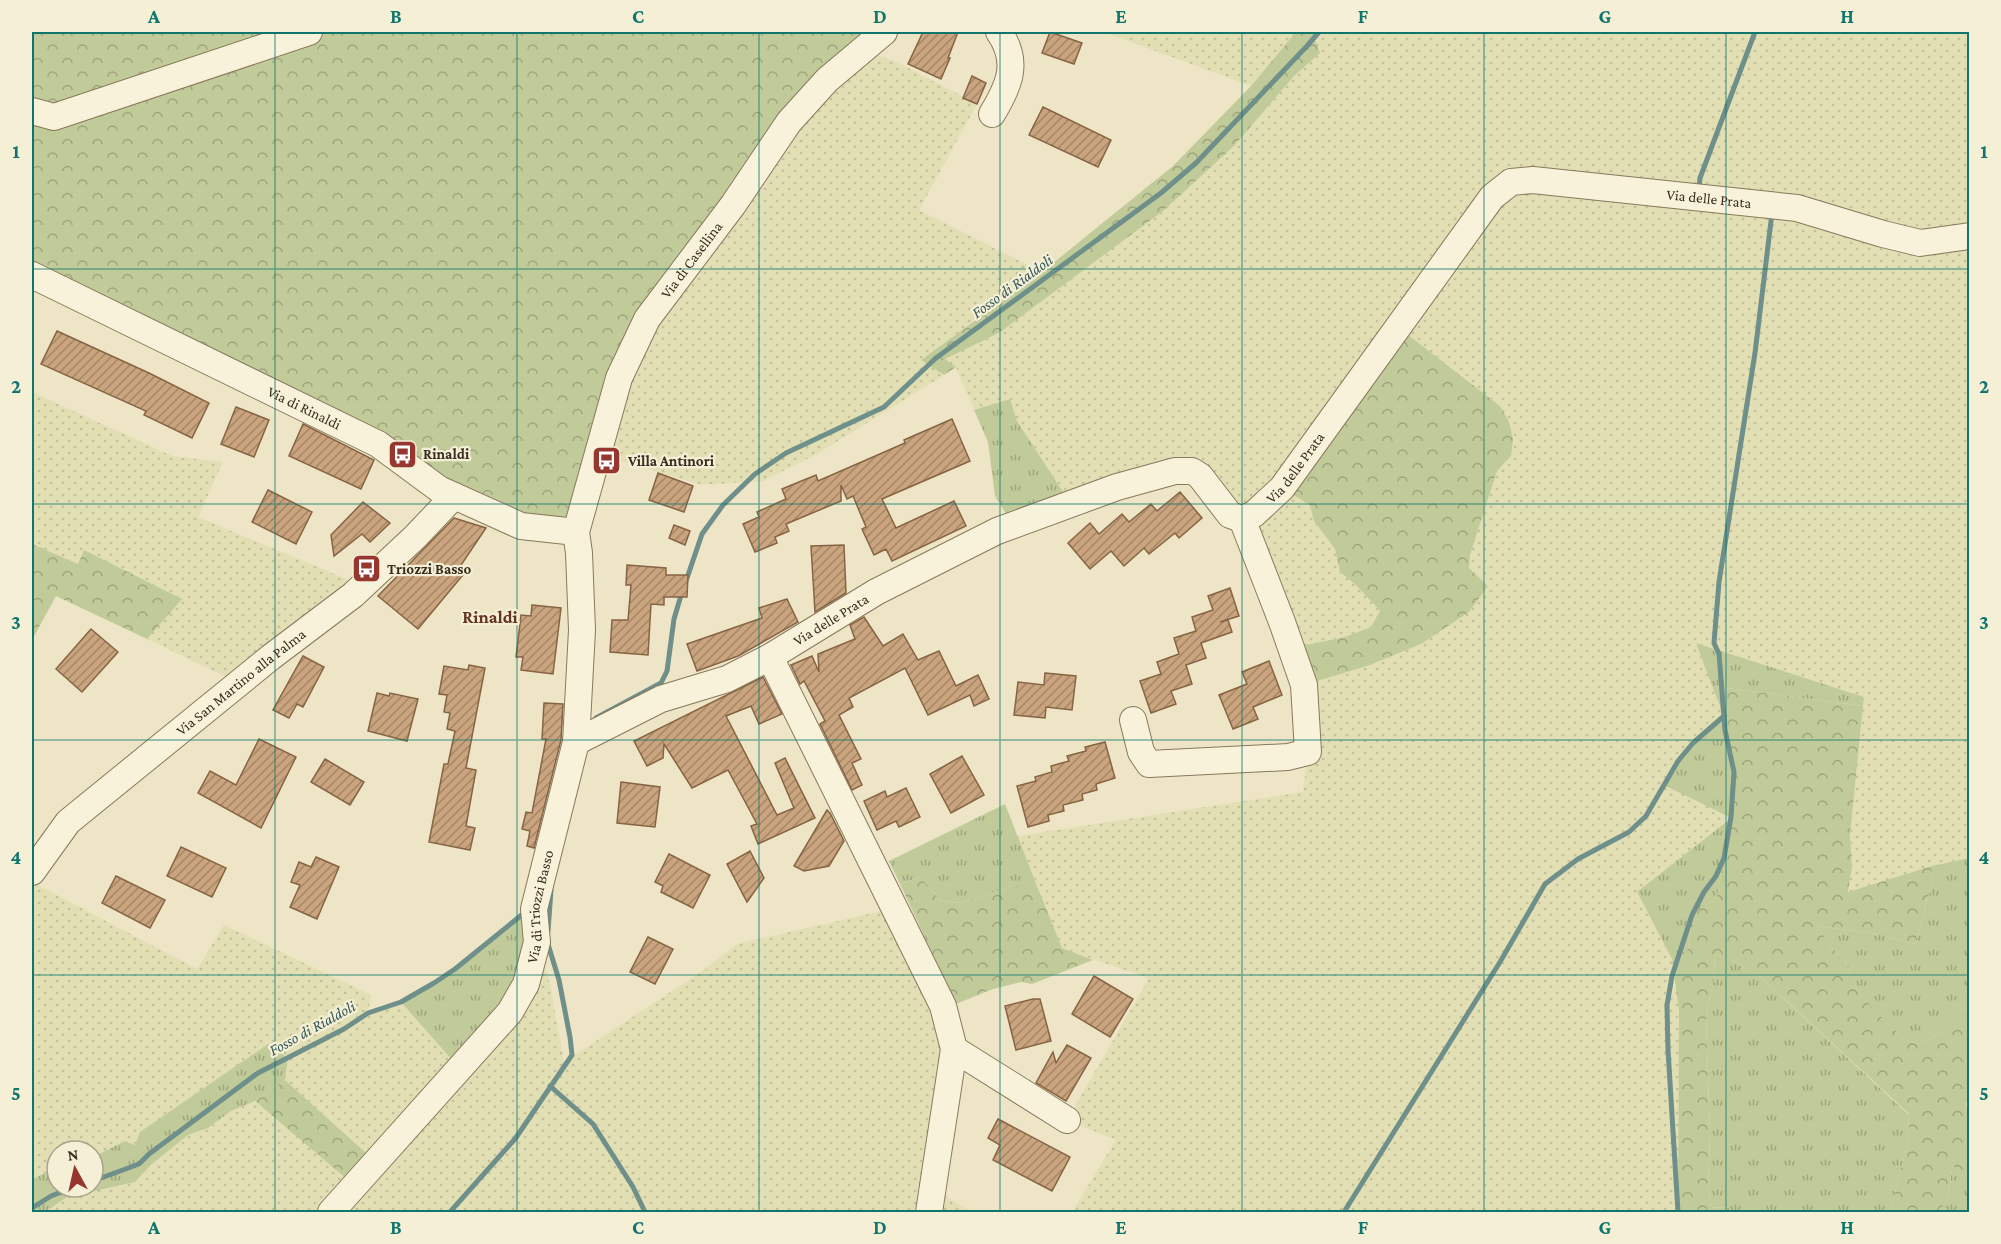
<svg xmlns="http://www.w3.org/2000/svg" width="2001" height="1244" font-family="'Crimson Pro',serif">
  <style>
    .farmland { fill: url(#farmland-dots) }
    .grass { fill: url(#grass-tufts) }
    .forest { fill: url(#forest-crowns) }
    .lines { fill: none; stroke-linecap: round; stroke-linejoin: round }
    .stream { stroke: #6e8f8a; stroke-width: 5 }
    .building { fill: url(#building-hatch); stroke: #866443; stroke-width: 1.5 }
    .minor-casing { stroke: #88785d; stroke-width: 28 }
    .minor { stroke: #f8f2da; stroke-width: 26 }
    .grid { fill: none; stroke: #0f766e; stroke-width: 1.5; stroke-opacity: 0.55 }
    .labels { text-anchor: middle; dominant-baseline: central; stroke-width: 4.5; stroke-linejoin: round; paint-order: stroke }
    .street-label { font-size: 15px; fill: #392e20; stroke: #f5efd6 }
    .poi-label { font-size: 15px; font-weight: bold; fill: #392e20; stroke: #f5efd6; text-anchor: start }
    .water-label { font-size: 16px; font-style: italic; fill: #305758; stroke: #f5efd6 }
    .quarter-label { font-size: 18px; font-weight: bold; fill: #643521; stroke: #f5efd6 }
    .neatline { fill: none; stroke: #0f766e; stroke-width: 2 }
    .grid-label { font-size: 20px; text-anchor: middle; font-weight: bold; fill: #0f766e }
  </style>
  <defs>
    <pattern id="farmland-dots" width="8" height="8" patternUnits="userSpaceOnUse" patternTransform="scale(1.5)"><rect width="8" height="8" fill="#e2dfb4"/><path d="M2 2h.1M6 6h.1" fill="none" stroke="#c3c09a" stroke-width="1.8" stroke-linecap="round"/></pattern>
    <pattern id="grass-tufts" width="24" height="20" patternUnits="userSpaceOnUse" patternTransform="scale(1.5)"><rect width="24" height="20" fill="#c1cb9a"/><path d="M3 7l-1-3M5 7V3M7 7l1-3M15 17l-1-3M17 17v-4M19 17l1-3" fill="none" stroke="#9ea57d"/></pattern>
    <pattern id="forest-crowns" width="20" height="18" patternUnits="userSpaceOnUse" patternTransform="scale(1.5)"><rect width="20" height="18" fill="#c1cb9a"/><path d="M2 6a3 3 0 1 1 6 0M12 15a3 3 0 1 1 6 0" fill="none" stroke="#9ea57d"/></pattern>
    <pattern id="building-hatch" width="6" height="6" patternUnits="userSpaceOnUse" patternTransform="scale(1.5)"><rect width="6" height="6" fill="#caa47e"/><path d="M-1 1l2-2M0 6l6-6M5 7l2-2" fill="none" stroke="#a58667"/></pattern>
  </defs>
  <rect width="100%" height="100%" fill="#ede5c6"/>
  <!-- farmland -->
  <g class="farmland">
    <path d="M1104 32H1296L1251 86Z"/>
    <path d="M1319 32H1969V858L1926 868 1848 893 1852 866 1850 835 1864 697 1696 643 1724 716 1693 743 1731 817 1637 893 1672 959 1679 1010V1212H1072L1116 1140 1067 1120 1149 978 1062 949 1017 836 1303 792 1308 752 1304 685 1370 665 1421 644 1488 586 1469 568 1470 555 1497 471 1511 456 1500 406 1398 328 1310 505 1314 521 1335 549 1340 572 1356 585 1380 611 1371 627 1345 637 1291 648 1242 519 1200 476 1071 504 1017 421 1010 399 974 410 956 367 944 359 999 333 1163 211 1234 146 1294 76 1320 53 1313 38Z"/>
    <path d="M863 49 901 64 977 104 919 210 1042 272 922 360 944 375 817 454 763 481 701 485 598 454 647 319Z"/>
    <path d="M32 392 172 456 223 462 198 517 363 586 239 683 147 639 181 599 84 551 78 564 32 544Z"/>
    <path d="M32 882 197 969 224 925 371 995 368 1013 401 1002 460 1068 537 942 550 984 564 1062 704 970 737 944 895 908 954 1049 934 1189 972 1212H45L67 1197 135 1182 152 1164 188 1135 208 1128 231 1111 255 1101 283 1123 376 1162 285 1080 288 1058 225 1075 140 1132 135 1145 125 1141 93 1157V1151H57V1169H53L32 1180Z"/>
  </g>
  <!-- grass -->
  <g class="grass">
    <path d="M1010 399 1017 421 1071 504 1013 525 995 496 988 442 974 410Z"/>
    <path d="M1696 643 1864 697 1863 706 1712 686Z"/>
    <path d="M1724 716 1725 730 1734 772 1731 817 1717 897 1692 915 1688 949 1672 959 1637 892 1731 818 1664 785C1682 753 1697 740 1724 716Z"/>
    <path d="M1005 804 1037 886H1012L960 903 941 901 920 877 900 884 889 861Z"/>
    <path d="M1969 858V1006L1961 1011 1940 1033 1919 1044 1904 1039 1873 1010 1857 989 1845 960 1832 948 1817 926 1872 933 1916 944 1931 886 1932 866Z"/>
    <path d="M524 913 526 984 460 1069 401 1002 454 969Z"/>
    <path d="M1715 955 1735 961 1763 979 1909 1115 1908 1142 1890 1212H1731L1729 1208 1711 1207 1708 1183 1710 1134 1706 1016 1713 984Z"/>
    <path d="M268 1044 288 1058 285 1080 255 1101 231 1111 208 1128 188 1135 152 1164 135 1182 67 1197 45 1212H32L33 1179 53 1169H57V1187H93V1157L125 1141 135 1145 140 1132Z"/>
    <path d="M1953 1164 1969 1185V1212H1939L1947 1200Z"/>
  </g>
  <!-- forest -->
  <g class="forest">
    <path d="M32 32H884L827 80 647 319 576 532 454 496 368 425 32 266Z"/>
    <path d="M1296 32H1319L1314 38 1320 53 1294 76 1234 146 1163 211 999 333 945 359 956 367 944 375 921 360 1042 272 1173 166 1251 86Z"/>
    <path d="M1398 327 1500 406 1509 422 1513 439 1511 456 1497 471 1470 555 1469 568 1488 586 1469 612 1421 644 1370 665 1304 685 1291 648 1345 637 1371 627 1380 611 1356 585 1340 572 1335 549 1314 521 1310 505 1282 488Z"/>
    <path d="M32 544 78 564 84 550 182 599 147 639 56 596 32 640Z"/>
    <path d="M1712 686 1863 706 1850 835 1852 866 1848 892 1932 866 1931 886 1916 944 1872 933 1817 926 1832 948 1845 960 1857 989 1873 1009 1904 1039 1919 1044 1940 1033 1961 1011 1969 1006 1970 1093 1966 1104 1970 1122 1969 1185 1953 1165 1947 1200 1939 1212H1890L1908 1142 1909 1114 1763 979 1735 961 1715 955 1713 984 1706 1016 1710 1134 1708 1183 1711 1207 1729 1208 1731 1212H1678L1679 1010 1672 959 1688 949 1692 915 1717 897 1731 817 1734 772 1725 730 1724 716Z"/>
    <path d="M920 877 941 901 960 903 1012 886H1037L1062 948 1093 960 1032 984 1021 982 993 989 956 1004 900 884Z"/>
    <path d="M285 1080 376 1162 355 1186 255 1101Z"/>
  </g>
  <g class="lines">
    <!-- stream -->
    <g class="stream">
      <path d="M1699 190 1700 178 1755 32"/>
      <path d="M686 581 702 534 723 505 755 474 786 453 884 407 936 358 1161 193 1196 163 1307 46 1319 32"/>
      <path d="M596 718 661 683 667 671 674 619 682 592"/>
      <path d="M548 931 551 890"/>
      <path d="M550 1086 593 1124 633 1187 645 1212"/>
      <path d="M93 1181 139 1164 149 1154 258 1073 344 1029 368 1013 401 1002 434 983 455 969 524 913 527 914"/>
      <path d="M32 1208 51 1196 74 1187"/>
      <path d="M450 1212 515 1139 572 1055 570 1037 559 980 547 941"/>
      <path d="M1344 1212 1500 962 1545 884 1578 859 1629 832 1646 816 1678 761 1693 743 1724 716"/>
      <path d="M1678 1212 1668 1050 1667 1005 1672 976 1692 915 1704 892 1716 876 1724 858 1731 817 1734 772 1725 730 1719 654 1714 643 1719 582 1755 353 1772 213H1770"/>
    </g>
  </g>
  <!-- building -->
  <g class="building">
    <path d="M923 32H958L948 58H950L941 79 908 64Z"/>
    <path d="M1050 32 1082 43 1074 64 1042 53Z"/>
    <path d="M972 76 986 83 977 104 963 98Z"/>
    <path d="M1043 107 1111 140 1098 167 1029 135Z"/>
    <path d="M57 331 149 373 209 403 192 438 144 415 146 411 41 364Z"/>
    <path d="M236 407 269 420 254 457 221 444Z"/>
    <path d="M952 419 970 461 882 499 896 528 954 501 966 526 892 561 886 549 874 555 862 529 866 527 853 496 847 499 841 485V501L786 524 789 531 775 537 777 543 755 552 743 524 759 517 757 512 786 499 782 489 816 475 818 481 905 443 904 440Z"/>
    <path d="M303 424 374 460 361 489 289 456Z"/>
    <path d="M658 473 693 486 684 512 649 500Z"/>
    <path d="M268 490 312 512 296 544 252 522Z"/>
    <path d="M1180 492 1202 518 1179 538 1175 533 1149 554 1144 548 1124 566 1111 551 1090 569 1068 543 1090 523 1099 534 1122 514 1129 522 1151 504 1157 511Z"/>
    <path d="M363 502 390 523 370 542 362 534 334 556 331 535Z"/>
    <path d="M454 518 486 528 461 565 467 570 418 629 378 596Z"/>
    <path d="M674 525 690 531 685 545 669 538Z"/>
    <path d="M844 545 846 593 815 612 811 546Z"/>
    <path d="M627 565 666 568V575H688L687 597H664V605L651 604 648 655 610 652 612 620H628L631 585H626Z"/>
    <path d="M1230 588 1239 616 1220 622 1228 620 1232 632 1201 643 1206 658 1186 665 1192 684 1171 691 1176 704 1151 713 1140 681 1161 674 1157 662 1179 654 1174 638 1196 631 1192 617 1213 610 1208 596Z"/>
    <path d="M787 599 798 622 738 656 697 671 687 644 762 618 759 608Z"/>
    <path d="M532 605 561 608 553 674 521 670 523 657H516L521 615 531 616Z"/>
    <path d="M864 617 883 646 903 634 918 660 939 651 956 686 978 675 989 699 974 706 970 695 928 715 905 668 849 698 853 707 839 715 861 759 852 763 862 785 852 790 820 724 825 721 804 681 800 684 791 665 812 656 819 672 818 654 855 639 850 625Z"/>
    <path d="M91 629 118 652 82 692 56 669Z"/>
    <path d="M303 656 324 667 303 707 297 704 289 718 273 710Z"/>
    <path d="M1269 661 1282 695 1253 707 1258 719 1233 729 1219 695 1247 684 1242 672Z"/>
    <path d="M469 665 485 668 466 768 476 770 466 826 475 828 470 850 429 842 444 764H448L455 731 447 729 450 713 444 712 447 695 439 694 444 666 468 670Z"/>
    <path d="M1045 673 1076 676 1072 710 1046 707 1045 718 1014 715 1018 682 1044 685Z"/>
    <path d="M763 677 782 714 759 724 751 706 726 716 777 815 794 808 775 763 785 758 815 818 758 844 751 826 757 824 728 770 692 788 664 744 663 758 647 766 634 741Z"/>
    <path d="M377 693 389 696 390 693 418 699 407 741 368 731Z"/>
    <path d="M544 703 563 704 561 740 534 848 527 846 530 831 522 829 526 812 532 813 546 739H542Z"/>
    <path d="M259 739 296 757 261 828 198 793 210 771 236 785Z"/>
    <path d="M1105 742 1115 778 1096 784 1097 790 1082 794 1083 800 1063 805 1064 811 1048 815 1049 821 1028 827 1017 786 1036 781 1035 777 1052 772 1051 766 1069 761 1067 756 1086 751 1085 747Z"/>
    <path d="M962 756 984 795 951 813 930 774Z"/>
    <path d="M325 759 364 782 350 805 311 782Z"/>
    <path d="M621 782 660 787 655 827 617 823Z"/>
    <path d="M906 788 920 817 899 827 896 821 877 830 864 801 885 791 887 797Z"/>
    <path d="M827 810 830 813 844 841 829 866 804 871 794 866Z"/>
    <path d="M181 847 226 868 212 897 167 876Z"/>
    <path d="M750 851 764 878 747 902 727 864Z"/>
    <path d="M669 854 710 875 693 908 661 892 663 886 655 882Z"/>
    <path d="M316 857 339 867 317 919 290 907 300 885 291 882 299 862 311 867Z"/>
    <path d="M116 876 165 900 150 928 102 903Z"/>
    <path d="M648 937 673 949 655 984 630 972Z"/>
    <path d="M1094 976 1133 999 1110 1037 1072 1014Z"/>
    <path d="M1033 999H1040L1051 1041 1016 1050 1005 1006Z"/>
    <path d="M1067 1045 1091 1058 1066 1101 1036 1083 1053 1052 1056 1063Z"/>
    <path d="M998 1119 1070 1157 1052 1191 993 1160 1000 1145 988 1138Z"/>
  </g>
  <g class="lines">
    <defs>
      <g id="minor">
        <path d="M32 111 54 117 309 32"/>
        <path d="M992 114C1009 86 1020 62 999 32"/>
        <path id="s1" d="M32 275 378 444 439 489 521 526 576 532"/>
        <path d="M770 657 943 1006 954 1049 929 1212"/>
        <path d="M1133 720 1141 752 1149 764 1288 757 1308 752 1304 685 1282 622 1242 519"/>
        <path id="s2" d="M576 742 661 699 727 679 770 657 876 592 997 531 1117 487 1175 471H1192L1200 476 1230 515 1242 519 1254 514 1282 488 1492 197 1511 182 1533 180 1797 208 1883 234 1920 243 1970 236"/>
        <path id="s3" d="M32 872 68 822 271 657 353 595 415 537 454 496"/>
        <path d="M954 1049 1067 1120"/>
        <path id="s4" d="M331 1212 510 1012 526 984 537 942 534 909 576 742 582 630 579 553 576 532 619 378 647 319 733 205 789 122 827 80 884 32"/>
      </g>
    </defs>
    <!-- minor casing -->
    <use href="#minor" class="minor-casing"/>
    <!-- minor -->
    <use href="#minor" class="minor"/>
  </g>
  <!-- grid -->
  <path class="grid" d="M275 32V1212M517 32V1212M759 32V1212M1000 32V1212M1242 32V1212M1484 32V1212M1726 32V1212M32 269H1970M32 504H1970M32 740H1970M32 975H1970"/>
  <!-- icons -->
  <defs>
    <symbol id="bus-square" viewBox="-11 -11 22 22"><rect x="-9" y="-9" width="18" height="18" rx="4" fill="#95372e" stroke="#f5efd6"/><path d="M-5-6H5V4H4V6H2V4H-2V6H-4V4H-5ZM-3.5-4V0h7V-4ZM-3.5 1.2v1.5H-2V1.2ZM2 1.2v1.5H3.5V1.2Z" fill="#fff"/></symbol>
  </defs>
  <g fill-rule="evenodd">
    <use href="#bus-square" x="386" y="438" width="33" height="33"/>
    <use href="#bus-square" x="590" y="444" width="33" height="33"/>
    <use href="#bus-square" x="350" y="552" width="33" height="33"/>
  </g>
  <g class="labels">
    <!-- street labels -->
    <g class="street-label">
      <text stroke="none"><textPath href="#s2" startOffset="1382">Via delle Prata</textPath></text>
      <text stroke="none"><textPath href="#s4" startOffset="1059">Via di Casellina</textPath></text>
      <text stroke="none"><textPath href="#s1" startOffset="303">Via di Rinaldi</textPath></text>
      <text stroke="none"><textPath href="#s2" startOffset="824">Via delle Prata</textPath></text>
      <text stroke="none"><textPath href="#s2" startOffset="284">Via delle Prata</textPath></text>
      <text stroke="none"><textPath href="#s3" startOffset="284">Via San Martino alla Palma</textPath></text>
      <text stroke="none"><textPath href="#s4" startOffset="380">Via di Triozzi Basso</textPath></text>
    </g>
    <!-- poi labels -->
    <g class="poi-label">
      <text x="423" y="454">Rinaldi</text>
      <text x="628" y="461">Villa Antinori</text>
      <text x="387" y="569">Triozzi Basso</text>
    </g>
    <!-- water labels -->
    <g class="water-label">
      <text transform="translate(1012 286) rotate(-36)">Fosso di Rialdoli</text>
      <text transform="translate(312 1028) rotate(-29)">Fosso di Rialdoli</text>
    </g>
    <!-- quarter labels -->
    <g class="quarter-label">
      <text x="490" y="617">Rinaldi</text>
    </g>
  </g>
  <!-- border -->
  <rect width="2001" height="1244" fill="none" stroke="#f5efd6" stroke-width="66"/>
  <!-- north arrow -->
  <g transform="translate(75 1169) rotate(352)"><circle r="28" fill="#f5efd6" stroke="#aaa28d" stroke-width="1.5"/>
  <path d="M0-4.5L10 22L0 15L-10 22Z" fill="#95372e"/>
  <text y="-9" font-size="16" font-weight="bold" text-anchor="middle" fill="#392e20">N</text>
  </g>
  <rect x="33" y="33" width="1935" height="1178" class="neatline"/>
  <g class="grid-label">
    <text x="154" y="23">A</text>
    <text x="396" y="23">B</text>
    <text x="638" y="23">C</text>
    <text x="880" y="23">D</text>
    <text x="1121" y="23">E</text>
    <text x="1363" y="23">F</text>
    <text x="1605" y="23">G</text>
    <text x="1847" y="23">H</text>
    <text x="16" y="158">1</text>
    <text x="1984" y="158">1</text>
    <text x="16" y="393">2</text>
    <text x="1984" y="393">2</text>
    <text x="16" y="629">3</text>
    <text x="1984" y="629">3</text>
    <text x="16" y="864">4</text>
    <text x="1984" y="864">4</text>
    <text x="16" y="1100">5</text>
    <text x="1984" y="1100">5</text>
    <text x="154" y="1234">A</text>
    <text x="396" y="1234">B</text>
    <text x="638" y="1234">C</text>
    <text x="880" y="1234">D</text>
    <text x="1121" y="1234">E</text>
    <text x="1363" y="1234">F</text>
    <text x="1605" y="1234">G</text>
    <text x="1847" y="1234">H</text>
  </g>
</svg>
